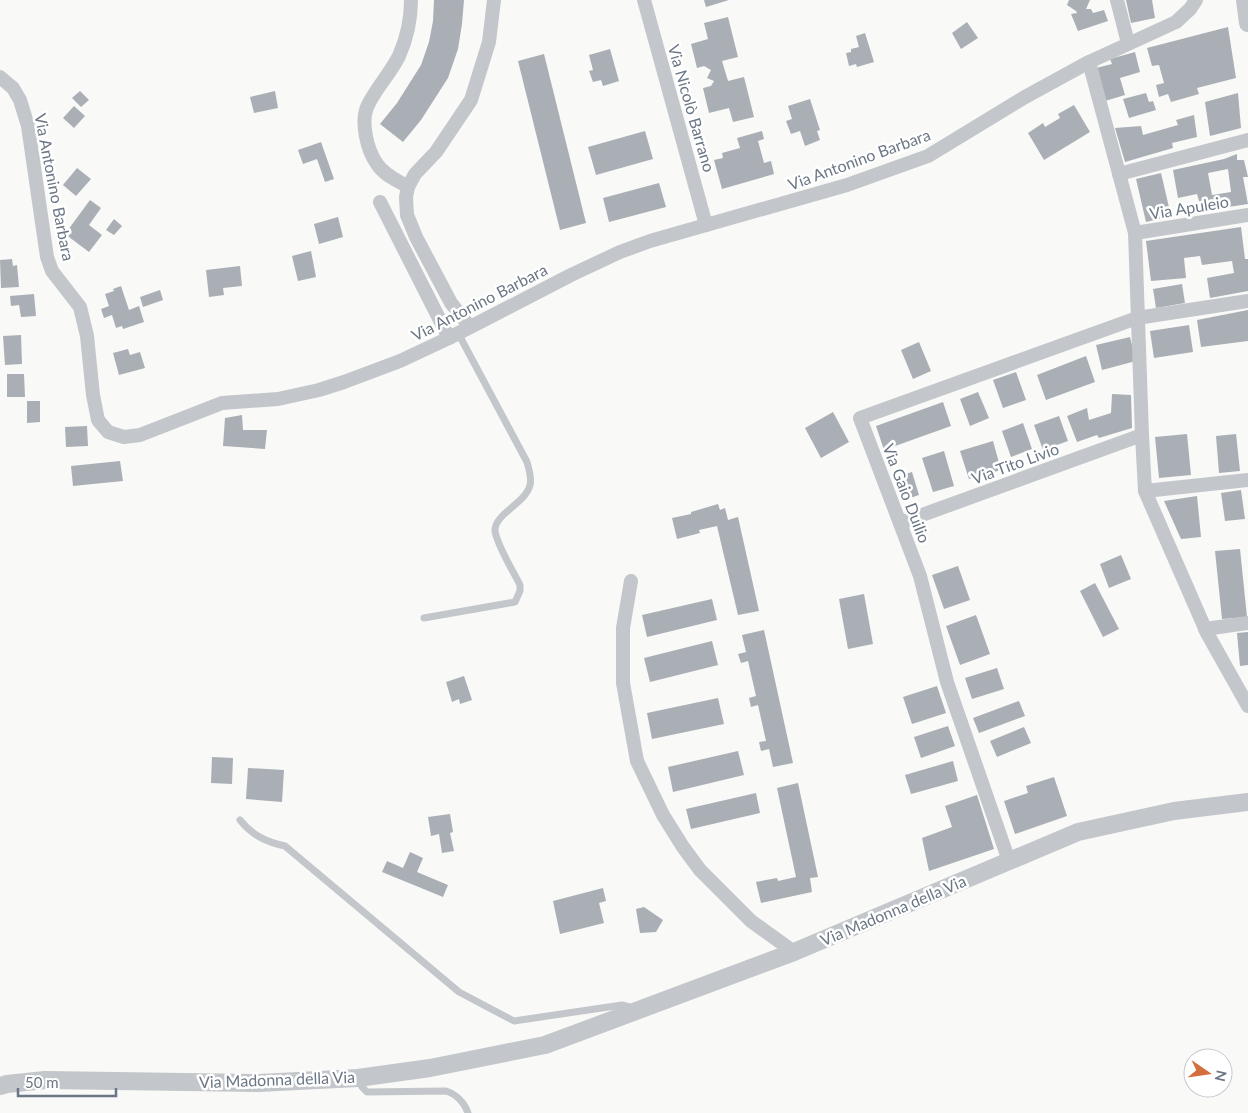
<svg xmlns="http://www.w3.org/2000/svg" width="1248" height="1113" font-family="Lato,sans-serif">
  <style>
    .building { fill: #a9afb5; fill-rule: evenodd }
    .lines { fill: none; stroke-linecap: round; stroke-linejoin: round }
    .service { stroke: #c3c6ca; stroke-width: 7 }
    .minor { stroke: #c3c6ca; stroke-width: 14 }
    .tertiary { stroke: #c3c6ca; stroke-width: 18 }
    .labels { text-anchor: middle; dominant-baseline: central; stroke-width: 5; stroke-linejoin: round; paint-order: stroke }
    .street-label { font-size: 16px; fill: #6b7785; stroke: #fff }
  </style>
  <rect width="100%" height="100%" fill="#f9f9f7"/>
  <!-- building -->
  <g class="building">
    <path d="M434 0H464L462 24 458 49 448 78 421 120 403 142 380 124 397 103 421 65 429 42 433 21Z"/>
    <path d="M704 0H729L706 7Z"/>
    <path d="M1069 0H1090L1086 9H1091L1093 13 1104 10 1108 21 1078 31 1071 14 1077 13 1076 11 1067 5Z"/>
    <path d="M1126 0H1152L1155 18 1131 23Z"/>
    <path d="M728 17 738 57 722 61 728 81 744 77 754 117 733 122 729 108 709 113 703 88 711 86 714 81 707 78 711 70 704 66 697 68 691 44 708 39 704 23Z"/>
    <path d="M967 22 978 38 961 49 952 33Z"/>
    <path d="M1228 27 1236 78 1197 88 1199 94 1171 102 1168 94 1159 97 1156 85 1164 83 1159 65 1152 66 1147 48Z"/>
    <path d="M865 33 874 62 857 67 856 64 849 66 846 53 851 52V49L859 47 856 36Z"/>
    <path d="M610 49 619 81 603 86 601 80 593 82 589 71 593 70 589 55Z"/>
    <path d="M1135 52 1140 72 1120 78 1125 95 1105 101 1096 68 1112 64 1110 59Z"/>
    <path d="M544 54 586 223 560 230 518 61Z"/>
    <path d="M80 91 89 100 81 107 72 98Z"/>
    <path d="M275 91 278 108 254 113 250 97Z"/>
    <path d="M1146 93 1149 102 1153 101 1156 110 1129 118 1123 99Z"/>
    <path d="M1238 93 1241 128 1210 136 1205 102Z"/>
    <path d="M810 99 820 130 817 131 820 140 805 146 800 131 791 134 786 121 792 119 788 106Z"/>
    <path d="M1074 105 1090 132 1044 160 1028 133 1043 123 1045 127 1060 118 1058 114Z"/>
    <path d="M74 106 85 116 74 128 63 118Z"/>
    <path d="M1194 115 1197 137 1172 143 1173 148 1125 162 1115 128 1141 126 1143 135 1178 125 1176 120Z"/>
    <path d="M645 131 653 159 596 175 588 147Z"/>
    <path d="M762 131 764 139 758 141 764 163 771 161 774 174 722 189 714 160 723 158 722 153 740 148 737 138Z"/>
    <path d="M321 142 334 179 325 182 317 159 303 164 298 150Z"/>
    <path d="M1237 154V160H1244L1248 177H1243L1248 204 1202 211 1197 194 1178 198 1173 170 1224 159ZM1228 169 1231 192 1212 195 1208 173Z"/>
    <path d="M77 168 91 179 76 196 63 185Z"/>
    <path d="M1161 173 1171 216 1146 222 1136 179Z"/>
    <path d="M659 183 666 207 609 222 603 198Z"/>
    <path d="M90 200 101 208 89 225 102 235 89 252 65 234Z"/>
    <path d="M338 217 343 237 319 244 314 224Z"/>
    <path d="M114 219 122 226 114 235 106 230Z"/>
    <path d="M1241 227 1245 259H1248V291L1210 298 1207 278 1234 273 1232 261 1202 265 1200 256 1184 258 1186 278 1151 281 1146 241Z"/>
    <path d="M311 251 316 277 298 281 292 256Z"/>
    <path d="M12 259 13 266 17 265 19 287 1 288 0 260Z"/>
    <path d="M240 266 242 286 223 288 224 295 209 297 206 270Z"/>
    <path d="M1182 284 1185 303 1156 308 1153 289Z"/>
    <path d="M121 286 129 310 139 306 144 322 123 329 122 326 116 328 112 315 104 318 101 309 109 306 105 294 114 291 113 289Z"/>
    <path d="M160 290 163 300 143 307 140 297Z"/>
    <path d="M34 294 36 316 21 317 19 305 11 306 10 296Z"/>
    <path d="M1248 310V341L1201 347 1197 320Z"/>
    <path d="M1189 325 1193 352 1154 358 1150 331Z"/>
    <path d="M21 335 22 364 5 365 3 336Z"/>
    <path d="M1130 337 1136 361 1102 370 1096 345Z"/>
    <path d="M919 342 931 371 913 379 901 350Z"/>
    <path d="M128 349 130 355 140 352 145 368 119 375 113 353Z"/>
    <path d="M1086 356 1095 382 1046 400 1037 375Z"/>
    <path d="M1016 372 1026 400 1003 408 993 380Z"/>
    <path d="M7 374H24L25 397H7Z"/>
    <path d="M978 392 989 418 970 426 960 399Z"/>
    <path d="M1112 394 1131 395 1132 428 1099 438 1097 435 1077 442 1067 416 1087 408 1089 420 1111 413Z"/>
    <path d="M27 401H40V422L27 423Z"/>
    <path d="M943 402 951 426 884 450 876 426Z"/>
    <path d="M833 412 849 442 821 458 805 428Z"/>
    <path d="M242 415 243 430H267L265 449 223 446 225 418Z"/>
    <path d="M1059 416 1068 441 1043 450 1034 425Z"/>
    <path d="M1023 423 1032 449 1011 457 1002 431Z"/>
    <path d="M87 426 88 446 66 447 65 427Z"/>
    <path d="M1187 434 1191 475 1159 478 1155 437Z"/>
    <path d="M1236 434 1240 471 1219 473 1216 436Z"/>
    <path d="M993 441 1001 470 969 479 960 451Z"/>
    <path d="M944 451 954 486 933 492 922 458Z"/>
    <path d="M120 461 123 481 73 486 71 466Z"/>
    <path d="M912 472 919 495 901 501 893 478Z"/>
    <path d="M1241 490 1245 519 1225 521 1221 493Z"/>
    <path d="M1197 496 1201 537 1181 539 1164 501Z"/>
    <path d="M718 504 720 510 725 508 728 520 738 517 759 611 738 615 717 526 699 530 700 533 677 539 672 518 691 514V512Z"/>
    <path d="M1240 549 1247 617 1222 619 1215 551Z"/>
    <path d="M1121 555 1131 579 1109 588 1100 564Z"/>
    <path d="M958 566 970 600 944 609 932 575Z"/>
    <path d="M1095 583 1119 629 1103 637 1080 591Z"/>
    <path d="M864 594 873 644 848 649 839 599Z"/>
    <path d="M712 599 717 620 647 637 642 615Z"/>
    <path d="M976 615 990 654 960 665 946 626Z"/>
    <path d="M764 630 793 763 773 767 769 749 761 751 759 742 766 741 758 705 751 707 749 698 756 696 748 661 741 663 738 654 746 652 742 635Z"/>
    <path d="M1248 632V665L1240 666 1237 633Z"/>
    <path d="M712 641 718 665 650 682 644 658Z"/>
    <path d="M997 668 1004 689 972 699 965 678Z"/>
    <path d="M464 676 472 700 460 704 459 699 452 702 446 682Z"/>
    <path d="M937 686 946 713 912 724 903 697Z"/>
    <path d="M718 698 724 724 652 739 647 713Z"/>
    <path d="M1019 701 1025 716 979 733 973 718Z"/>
    <path d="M948 726 955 746 921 758 914 737Z"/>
    <path d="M1024 727 1031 743 997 757 990 741Z"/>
    <path d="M738 751 744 775 673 792 668 767Z"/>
    <path d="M212 757 233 758 232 784 211 783Z"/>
    <path d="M953 761 958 781 911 794 905 775Z"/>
    <path d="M248 768 284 770 282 802 246 799Z"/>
    <path d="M1054 777 1067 816 1015 834 1004 801 1028 793 1026 786Z"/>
    <path d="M798 783 818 877 810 878 812 892 761 903 756 882 777 878 778 881 796 877 777 788Z"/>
    <path d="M756 793 760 813 691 829 686 809Z"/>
    <path d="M977 795 994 849 929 871 922 838 952 827 945 806Z"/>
    <path d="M450 814 453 832 450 833 454 851 442 853 439 834 431 836 428 817Z"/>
    <path d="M410 852 423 858 417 872 448 885 443 897 382 872 387 861 403 868Z"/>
    <path d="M603 888 606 901 599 903 604 923 560 934 553 901Z"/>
    <path d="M644 907 663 920 656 932 640 933 636 909Z"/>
  </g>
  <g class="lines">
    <!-- service -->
    <g class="service">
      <path d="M424 618 515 602 520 591V585C513 571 497 545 495 531 494 514 526 503 530 485 532 478 529 470 527 462L458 333"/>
      <path d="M240 820C252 835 266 842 285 846L459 992 514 1021 622 1005 633 1008"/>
      <path d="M358 1078 362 1087 367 1092 446 1091C456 1094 465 1103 468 1113"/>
    </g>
    <!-- minor -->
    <g class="minor">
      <path d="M644 0 706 225"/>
      <path d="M1117 0 1128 43"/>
      <path d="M1089 62 1135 233 1142 435 1145 491 1207 633 1248 706"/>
      <path d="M0 77 13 88 20 100 28 126 47 257 52 271 80 307 87 336 93 395 98 420 108 432 124 437 140 435 222 403 278 399 319 390 344 382 400 361 449 338 571 275 620 252 650 241 847 185 928 156 1025 97 1089 62 1176 22 1190 9 1196 0"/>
      <path d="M1119 174 1248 140"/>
      <path d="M408 187C397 180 384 175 377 164 367 150 360 121 368 105 376 88 390 74 399 56 407 38 411 20 411 0"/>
      <path d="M380 202 449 338"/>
      <path d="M1135 233 1248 215"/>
      <path d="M470 327 451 303 416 237 407 215 406 197 408 187 415 174 436 152 471 100 489 42 494 0"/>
      <path d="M1145 491 1248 480"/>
      <path d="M900 523 1142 435"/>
      <path d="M631 581 623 628V683L637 761 663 815 683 847 700 870 751 921 794 952"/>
      <path d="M1205 629 1248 623"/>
      <path d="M1009 861 947 682 920 576 860 418 1137 318 1248 301"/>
    </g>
    <!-- tertiary -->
    <g class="tertiary">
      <path d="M1245 0 1248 23"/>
      <path d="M0 1086 7 1084 45 1080 258 1083 358 1078 430 1068 545 1045 794 952 1078 832 1174 811 1248 802"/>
    </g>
  </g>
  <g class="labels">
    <!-- street labels -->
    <g class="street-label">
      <text transform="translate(692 108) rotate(74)">Via Nicolò Barrano</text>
      <text transform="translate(859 159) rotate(-20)">Via Antonino Barbara</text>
      <text transform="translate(55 187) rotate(79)">Via Antonino Barbara</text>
      <text transform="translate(1189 207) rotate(-9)">Via Apuleio</text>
      <text transform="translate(479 302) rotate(-27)">Via Antonino Barbara</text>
      <text transform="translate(1015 463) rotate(-20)">Via Tito Livio</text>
      <text transform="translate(907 493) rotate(69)">Via Gaio Duilio</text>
      <text transform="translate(893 910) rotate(-23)">Via Madonna della Via</text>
      <text transform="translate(277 1079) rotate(-2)">Via Madonna della Via</text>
    </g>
  </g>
  <!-- north arrow -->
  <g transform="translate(1208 1073) rotate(103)"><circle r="24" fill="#ffffff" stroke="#c4c9ce"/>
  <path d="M0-4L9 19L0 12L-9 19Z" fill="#d36e3d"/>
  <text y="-8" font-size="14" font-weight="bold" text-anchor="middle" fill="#6b7785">N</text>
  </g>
  <!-- scale -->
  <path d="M18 1088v8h98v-8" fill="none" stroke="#6b7785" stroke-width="2.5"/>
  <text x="25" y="1088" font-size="15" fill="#6b7785" stroke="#ffffff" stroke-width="4" paint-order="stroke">50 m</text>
</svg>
